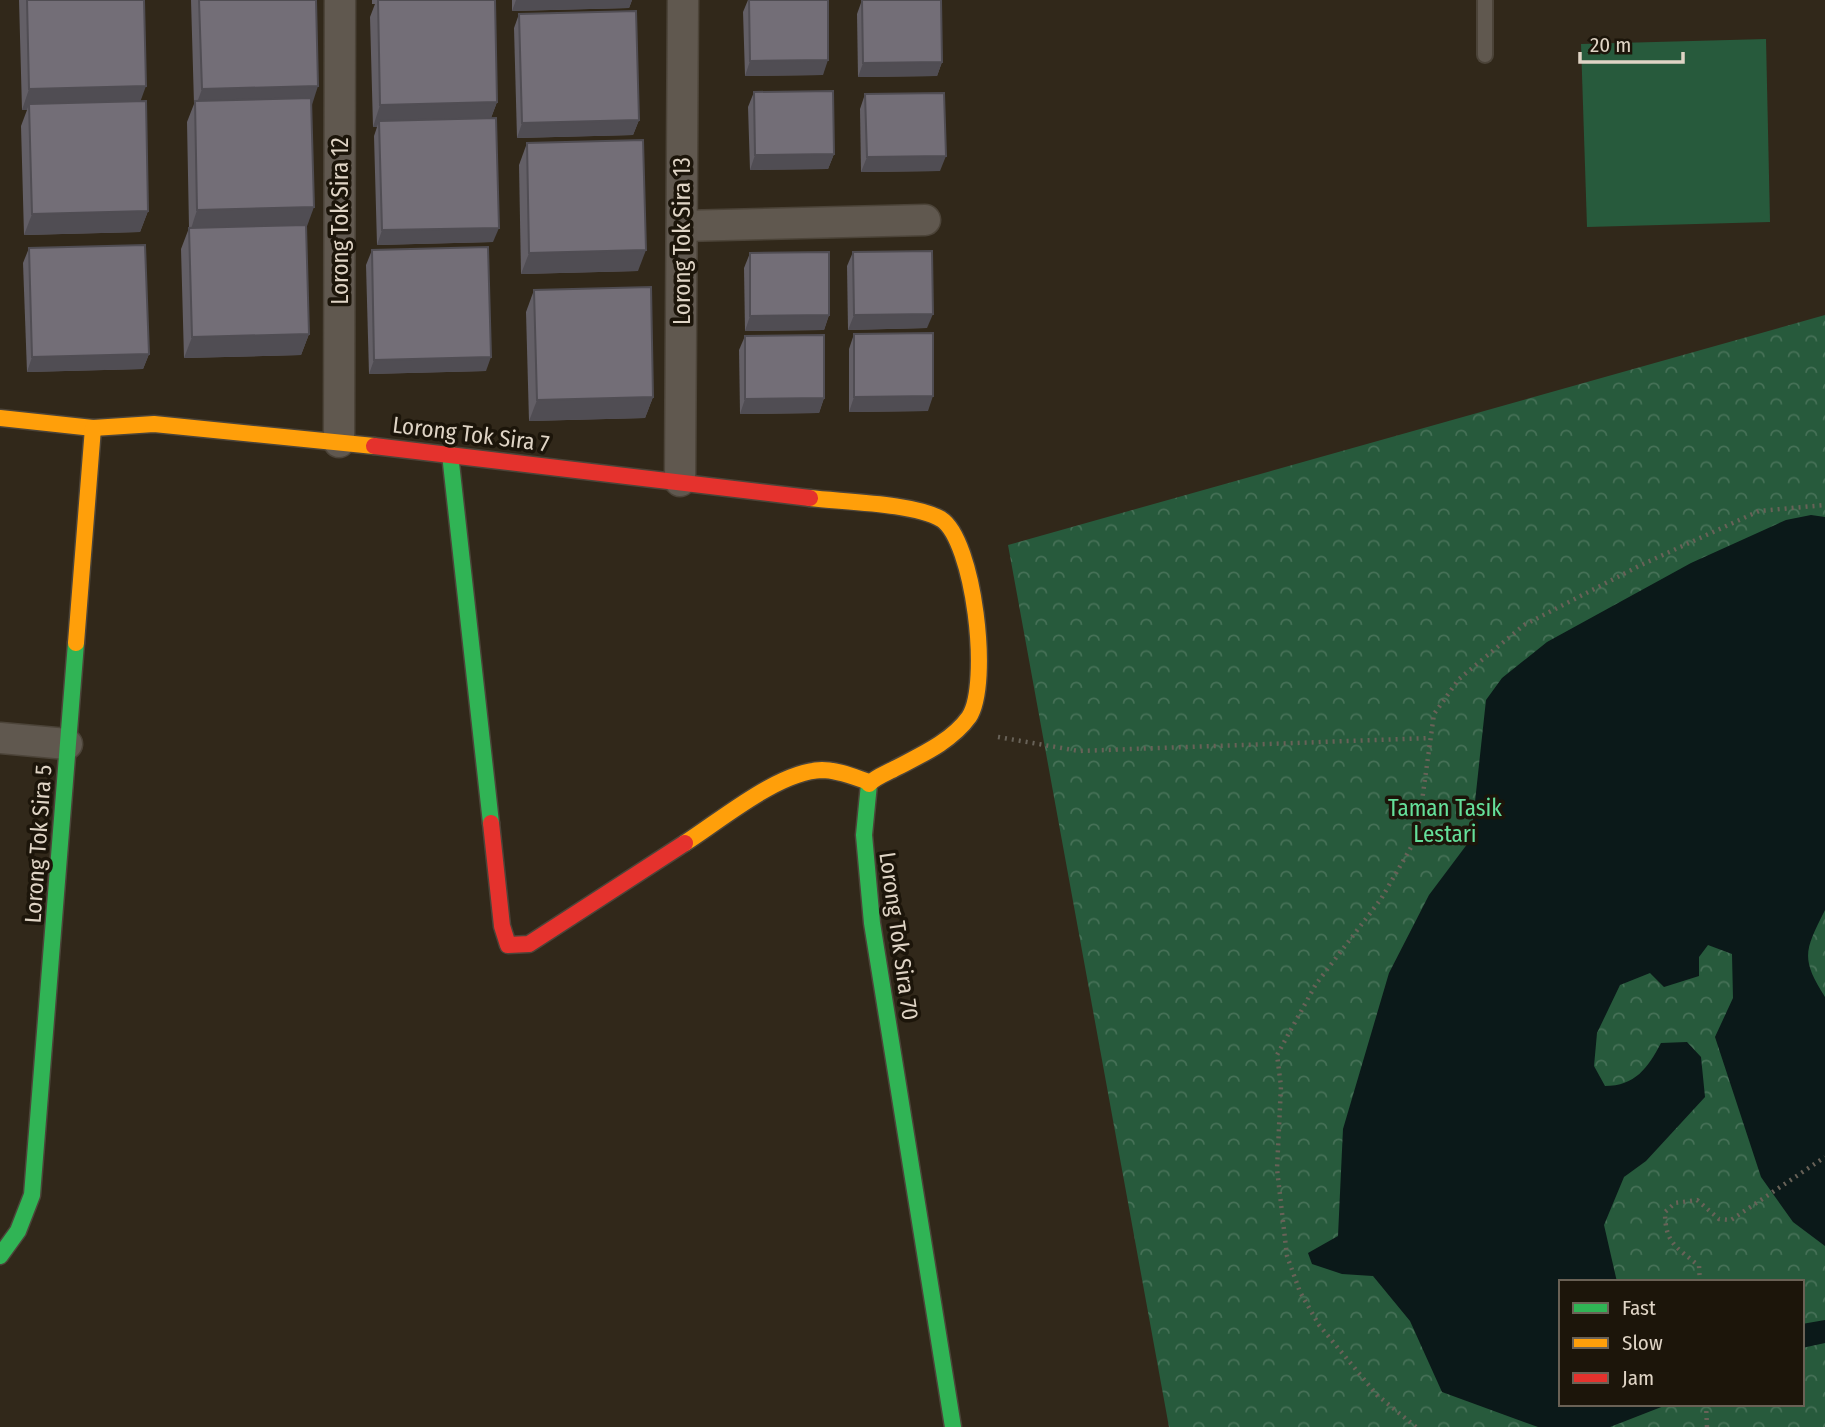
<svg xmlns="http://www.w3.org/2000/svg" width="1825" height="1427" font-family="'Fira Sans Condensed',sans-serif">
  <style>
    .park { fill: url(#park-crowns); fill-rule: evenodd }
    .pitch { fill: #275a3c }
    .water { fill: #0b1919 }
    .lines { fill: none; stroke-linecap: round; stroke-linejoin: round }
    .lane-casing { stroke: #4c4439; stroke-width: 18 }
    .street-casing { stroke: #4c4439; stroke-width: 33 }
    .fast-casing { stroke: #4c4439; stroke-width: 19 }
    .slow-casing { stroke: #4c4439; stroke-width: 19 }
    .jam-casing { stroke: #4c4439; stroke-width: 19 }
    .path { stroke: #686258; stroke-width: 4.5; stroke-dasharray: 2 5; stroke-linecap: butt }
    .lane { stroke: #60584f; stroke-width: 14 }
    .street { stroke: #60584f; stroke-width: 30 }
    .fast { stroke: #30b455; stroke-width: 16 }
    .slow { stroke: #ff9f0a; stroke-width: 16 }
    .jam { stroke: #e5322d; stroke-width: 16 }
    .wall { fill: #635f66 }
    .shaded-wall { fill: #504d53 }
    .building { fill: #736e77; stroke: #504d53; stroke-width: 2 }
    .labels { text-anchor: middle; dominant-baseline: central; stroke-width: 7; stroke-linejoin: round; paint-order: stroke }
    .street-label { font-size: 23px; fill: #dfd4c5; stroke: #1c150a }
    .park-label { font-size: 23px; fill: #65e09a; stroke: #1c150a }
  </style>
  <defs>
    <pattern id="park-crowns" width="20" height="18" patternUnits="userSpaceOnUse" patternTransform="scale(1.75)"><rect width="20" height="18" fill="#275a3c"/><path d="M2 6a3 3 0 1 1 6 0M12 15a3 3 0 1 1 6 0" fill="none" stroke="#467157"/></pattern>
  </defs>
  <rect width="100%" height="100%" fill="#31281a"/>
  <!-- park -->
  <path class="park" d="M1825 315V1427H1169L1008 545ZM1561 1282H1802V1404H1561Z"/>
  <!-- pitch -->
  <path class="pitch" d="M1766 39 1770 222 1587 227 1581 44Z"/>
  <!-- water -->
  <g class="water">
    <path d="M1811 515 1825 517V910C1805 950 1800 958 1825 997V1246L1793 1222 1761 1177 1715 1037 1733 998 1732 954 1708 945 1699 957V976L1664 987 1650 973 1620 985 1597 1033 1594 1066 1605 1086C1635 1086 1648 1068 1661 1043L1687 1042 1701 1057 1705 1097 1646 1161 1624 1177 1604 1225 1617 1282H1561V1404H1669L1610 1427H1538L1442 1392 1410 1321 1373 1276 1342 1274 1312 1264 1308 1253 1338 1236 1343 1129 1389 973 1429 895 1471 839 1486 700 1502 678 1547 642 1691 563 1786 520Z"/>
    <path d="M1825 1320V1343L1802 1348V1324Z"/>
  </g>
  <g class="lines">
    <defs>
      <path id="lane" d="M1485 55V0"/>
      <g id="street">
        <path d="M682 226 925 220"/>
        <path d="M339 442 340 0"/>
        <path d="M680 481 683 0"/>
        <path d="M0 738 67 744"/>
      </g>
      <g id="fast">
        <path d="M450 454 491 823"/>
        <path d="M869 784 864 835 872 923 953 1427"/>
        <path d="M0 1256 18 1231 32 1195 76 643"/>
      </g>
      <g id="slow">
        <path d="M0 418 93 428 154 424 374 446"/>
        <path d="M810 498C843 502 914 503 941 519 974 540 991 684 969 717 952 741 921 755 896 768 887 773 875 777 869 784"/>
        <path d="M76 643 93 428"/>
        <path d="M685 843C721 820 779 771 822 770 838 770 854 777 869 782"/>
      </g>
      <g id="jam">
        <path d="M374 446 810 498"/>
        <path d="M491 823 502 926 508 945 529 944 685 843"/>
      </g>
    </defs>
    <!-- lane casing -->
    <use href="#lane" class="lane-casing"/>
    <!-- street casing -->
    <use href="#street" class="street-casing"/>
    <!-- fast casing -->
    <use href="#fast" class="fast-casing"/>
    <!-- slow casing -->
    <use href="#slow" class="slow-casing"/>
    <!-- jam casing -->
    <use href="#jam" class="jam-casing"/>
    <!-- path -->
    <g class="path">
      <path d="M998 737 1079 751 1430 738"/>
      <path d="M1700 1282 1699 1266C1677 1247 1665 1244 1665 1212L1675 1203 1697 1200 1719 1219 1731 1220 1825 1157"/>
      <path d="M1706 1404 1707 1427"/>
      <path d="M1416 1427 1377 1395 1319 1325 1300 1292 1287 1256 1277 1169 1281 1086 1277 1055 1316 984 1381 899 1417 837 1434 714 1459 679 1524 625 1641 565 1759 511 1825 505"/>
    </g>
    <!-- lane -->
    <use href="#lane" class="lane"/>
    <!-- street -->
    <use href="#street" class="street"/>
    <!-- fast -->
    <use href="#fast" class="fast"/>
    <!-- slow -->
    <use href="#slow" class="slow"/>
    <!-- jam -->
    <use href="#jam" class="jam"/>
  </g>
  <!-- wall -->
  <g class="wall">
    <path d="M19 0H144L140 102 148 211 140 232 24 235 21 126 27 110H22Z"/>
    <path d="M191 0H316L306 229 309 334 301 355 184 358 181 249 189 228 187 122 194 104Z"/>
    <path d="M372 0H495L497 102 491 118 493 242 377 245 374 136 377 127H373L370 17 375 4H372Z"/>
    <path d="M512 0H632L629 8 512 11Z"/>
    <path d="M748 0H828L823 75 745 76 743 12Z"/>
    <path d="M862 0 942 62 937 76 858 77 857 14Z"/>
    <path d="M519 14 639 120 633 135 517 138 514 28Z"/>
    <path d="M754 92 834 154 828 169 750 170 748 107Z"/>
    <path d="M865 94 940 171 861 172 860 109Z"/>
    <path d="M527 143 638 271 521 274 519 165Z"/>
    <path d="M29 248 149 354 143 369 27 372 23 263Z"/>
    <path d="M372 250 486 371 369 374 366 265Z"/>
    <path d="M853 252 927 328 848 330 847 266Z"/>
    <path d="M750 253 829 315 824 330 745 331 744 268Z"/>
    <path d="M534 290 653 397 645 418 529 421 526 312Z"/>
    <path d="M854 334 928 411 849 412V349Z"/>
    <path d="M745 336 824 398 819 413 740 414 739 350Z"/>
  </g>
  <!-- shaded-wall -->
  <g class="shaded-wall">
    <path d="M516 0H632L629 8 512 11Z"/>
    <path d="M828 60 823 75 745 76 750 61Z"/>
    <path d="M942 62 937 76 858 77 863 63Z"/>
    <path d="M146 86 138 108 29 104 27 110H22L29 89Z"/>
    <path d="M318 86 311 108H195L202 89Z"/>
    <path d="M497 102 489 123 379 121 377 127H373L380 105Z"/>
    <path d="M639 120 633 135 517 138 522 123Z"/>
    <path d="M834 154 828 169 750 170 755 155Z"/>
    <path d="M946 156 940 171 861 172 867 157Z"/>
    <path d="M314 207 306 229 190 232 197 210Z"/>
    <path d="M148 211 140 232 24 235 32 214Z"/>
    <path d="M499 228 493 242 377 245 382 230Z"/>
    <path d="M646 250 638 271 521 274 529 253Z"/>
    <path d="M933 314 927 328 848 330 854 315Z"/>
    <path d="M829 315 824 330 745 331 750 316Z"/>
    <path d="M309 334 301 355 184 358 192 337Z"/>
    <path d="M149 354 143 369 27 372 32 357Z"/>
    <path d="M491 357 486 371 369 374 374 360Z"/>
    <path d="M933 396 928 411 849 412 854 397Z"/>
    <path d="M653 397 645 418 529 421 537 400Z"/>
    <path d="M824 398 819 413 740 414 745 399Z"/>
  </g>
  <!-- building -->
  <g class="building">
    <path d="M27 0H144L146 86 29 89Z"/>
    <path d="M199 0H316L318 86 202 89Z"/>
    <path d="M378 0H495L497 102 380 105Z"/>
    <path d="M749 0H828V60L750 61Z"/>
    <path d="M862 0H941L942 62 863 63Z"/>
    <path d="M636 11 639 120 522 123 519 14Z"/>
    <path d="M833 91 834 154 755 155 754 92Z"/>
    <path d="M944 93 946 156 867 157 865 94Z"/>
    <path d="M311 98 314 207 197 210 195 101Z"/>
    <path d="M146 101 148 211 32 214 29 104Z"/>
    <path d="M496 118 499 228 382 230 379 121Z"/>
    <path d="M643 140 646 250 529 253 527 143Z"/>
    <path d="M306 225 309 334 192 337 189 228Z"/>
    <path d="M145 245 149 354 32 357 29 248Z"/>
    <path d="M488 247 491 357 374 360 372 250Z"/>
    <path d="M932 251 933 314 854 315 853 252Z"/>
    <path d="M829 252V315L750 316V253Z"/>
    <path d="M651 287 653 397 537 400 534 290Z"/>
    <path d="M933 333V396L854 397V334Z"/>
    <path d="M824 335V398L745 399V336Z"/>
  </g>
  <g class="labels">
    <!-- street labels -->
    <g class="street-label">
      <text transform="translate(340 221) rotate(-90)">Lorong Tok Sira 12</text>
      <text transform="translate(682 241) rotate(-90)">Lorong Tok Sira 13</text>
      <text transform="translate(471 434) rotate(7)">Lorong Tok Sira 7</text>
      <text transform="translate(38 844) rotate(-86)">Lorong Tok Sira 5</text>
      <text transform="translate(899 936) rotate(82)">Lorong Tok Sira 70</text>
    </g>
    <!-- park labels -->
    <g class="park-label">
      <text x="1445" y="808">Taman Tasik<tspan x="1445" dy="26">Lestari</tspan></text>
    </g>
  </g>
  <!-- legend -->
  <rect x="1559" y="1280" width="245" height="126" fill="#1c150a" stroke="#6a6155" stroke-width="2"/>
  <rect x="1573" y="1303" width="35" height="10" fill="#30b455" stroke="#6a6155" stroke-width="2"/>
  <text x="1622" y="1315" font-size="21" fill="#dfd4c5">Fast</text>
  <rect x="1573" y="1338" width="35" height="10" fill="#ff9f0a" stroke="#6a6155" stroke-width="2"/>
  <text x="1622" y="1350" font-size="21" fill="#dfd4c5">Slow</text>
  <rect x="1573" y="1373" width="35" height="10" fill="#e5322d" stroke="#6a6155" stroke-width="2"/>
  <text x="1622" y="1385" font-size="21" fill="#dfd4c5">Jam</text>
  <!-- scale -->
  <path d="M1580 52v10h103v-10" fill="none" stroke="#dfd4c5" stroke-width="3.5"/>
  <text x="1590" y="52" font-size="21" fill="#dfd4c5" stroke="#1c150a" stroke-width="5" paint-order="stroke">20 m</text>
</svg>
